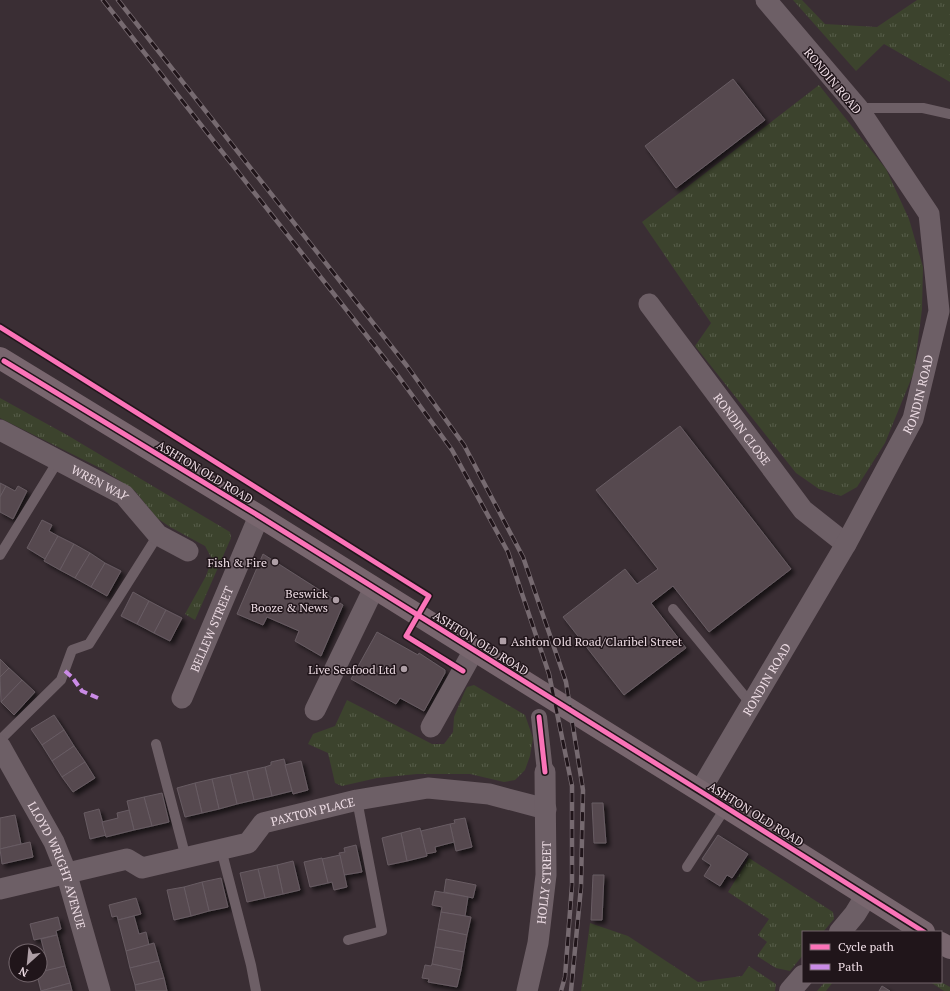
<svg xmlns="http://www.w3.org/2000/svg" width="950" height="991" font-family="'PT Serif',serif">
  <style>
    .grass { fill: url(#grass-tufts) }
    .building { fill: #574850; stroke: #675c62; filter: url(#shadow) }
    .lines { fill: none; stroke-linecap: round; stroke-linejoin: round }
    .service { stroke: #6d5f66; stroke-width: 10 }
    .pedestrian { stroke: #6d5f66; stroke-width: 16 }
    .minor { stroke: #6d5f66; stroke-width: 21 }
    .tertiary { stroke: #6d5f66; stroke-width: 22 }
    .trunk { stroke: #78666e; stroke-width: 22 }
    .rail-casing { stroke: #766a70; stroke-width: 4.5 }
    .rail { stroke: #20151a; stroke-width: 3; stroke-dasharray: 9; stroke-linecap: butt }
    .quiet { stroke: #ca8be6; stroke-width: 4; stroke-dasharray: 8 4; stroke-linecap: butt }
    .cycleway-casing { stroke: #20151a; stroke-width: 8 }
    .cycleway { stroke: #fb73b8; stroke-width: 5 }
    .poi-dot { fill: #ae9fa6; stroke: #20151a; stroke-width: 1.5 }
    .labels { text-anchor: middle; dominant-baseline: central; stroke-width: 3; stroke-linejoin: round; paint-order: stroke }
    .street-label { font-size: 12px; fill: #eddce4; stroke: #20151a }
    .poi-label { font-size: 12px; fill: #eddce4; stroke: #20151a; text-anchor: end }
  </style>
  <defs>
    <pattern id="grass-tufts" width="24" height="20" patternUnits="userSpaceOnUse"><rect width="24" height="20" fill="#3c432d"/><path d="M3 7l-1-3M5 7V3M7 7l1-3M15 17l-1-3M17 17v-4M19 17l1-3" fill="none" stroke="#585e4b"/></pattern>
    <filter id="shadow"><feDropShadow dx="3.5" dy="3.5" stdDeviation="2" flood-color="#0009"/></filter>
  </defs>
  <rect width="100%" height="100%" fill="#3a2e34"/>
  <!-- grass -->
  <g class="grass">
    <path d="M793 0H802L825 24 877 27 917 0H950V82L884 44 856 71Z"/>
    <path d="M819 85 886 169 909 219 923 267 922 309 914 372 885 443 857 487 841 496 819 489 796 473 695 346 711 323 642 222Z"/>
    <path d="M0 398 67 435 230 532 231 538 195 620 185 614 206 576 212 559 205 546 170 527 157 518 135 491 102 469 0 418Z"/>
    <path d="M474 685 525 715 533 738 530 756 525 770 515 780 504 782 470 774H417L377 778 342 786 335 783 328 753 308 744 313 734 335 726 347 700 432 744H444L453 732 454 717 464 693 467 687Z"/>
    <path d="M749 858 833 912 834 919 823 932H803V955L790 971 776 968 757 956 767 942 758 935 769 919 728 892Z"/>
    <path d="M590 923 628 936 698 982 742 976 749 966 776 984 775 991H581Z"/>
    <path d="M825 982H833L826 991H817Z"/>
    <path d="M930 982H941L950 987V991H944Z"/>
  </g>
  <!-- building -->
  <g class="building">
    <path d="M733 79 765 120 676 188 645 146Z"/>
    <path d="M680 426 791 569 709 632 673 586 651 603 686 648 624 695 563 617 625 569 637 584 658 569 596 490Z"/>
    <path d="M0 483 6 486 0 497Z"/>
    <path d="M6 486 15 491 18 486 27 491 13 519 0 512V497Z"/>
    <path d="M42 520 52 525 49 531 58 536 45 559 27 548Z"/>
    <path d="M58 536 74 544 60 570 44 561Z"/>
    <path d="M74 544 90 553 75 578 60 570Z"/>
    <path d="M90 553 105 563 91 587 75 578Z"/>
    <path d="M263 554 343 605 321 656 295 641 299 631 267 617 263 625 237 614Z"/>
    <path d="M105 563 121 571 107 596 91 587Z"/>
    <path d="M133 592 149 601 137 624 121 616Z"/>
    <path d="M149 601 166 610 154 633 137 624Z"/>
    <path d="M166 610 182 618 170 641 154 633Z"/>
    <path d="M377 632 418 655 419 653 445 670V673L424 711 400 698 396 704 351 679Z"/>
    <path d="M0 659 9 668 0 677Z"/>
    <path d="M9 668 22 680 1 702 0 677Z"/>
    <path d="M22 680 35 692 14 715 1 702Z"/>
    <path d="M54 715 64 730 42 745 31 729Z"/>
    <path d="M64 730 74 746 52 761 42 745Z"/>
    <path d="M74 746 85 762 62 777 52 761Z"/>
    <path d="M284 759 292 791 272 796 265 767 271 765V762Z"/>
    <path d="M301 761 308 790 293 794 285 765Z"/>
    <path d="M85 762 95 778 73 792 62 777Z"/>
    <path d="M265 767 272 796 254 800 247 771Z"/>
    <path d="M247 771 254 800 237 804 230 775Z"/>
    <path d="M230 775 237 804 219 809 212 779Z"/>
    <path d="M212 779 219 809 202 813 195 783Z"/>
    <path d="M195 783 202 813 185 817 177 788Z"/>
    <path d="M162 793 169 822 152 826 144 797Z"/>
    <path d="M144 797 152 826 134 830 127 801Z"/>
    <path d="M592 803H603L606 843H594Z"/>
    <path d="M99 809 106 835 90 839 84 813Z"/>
    <path d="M129 810 134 830 106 837 102 822 118 818 117 813Z"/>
    <path d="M15 815 21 844 0 849V818Z"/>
    <path d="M465 818 472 847 456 851 450 824 455 823 454 820Z"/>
    <path d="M450 824 454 842 435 847 436 852 426 854 421 831Z"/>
    <path d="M420 828 427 856 407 861 401 833Z"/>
    <path d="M401 833 407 861 388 865 382 838Z"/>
    <path d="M718 835 748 854 732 878 727 875 720 886 704 876 711 865 702 859Z"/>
    <path d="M30 842 33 857 2 864 0 849Z"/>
    <path d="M356 845 362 872 344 875 339 853 345 852 344 848Z"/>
    <path d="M340 855 347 887 334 890 332 882 328 883 322 859Z"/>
    <path d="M322 858 328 883 310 887 304 862Z"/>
    <path d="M293 861 300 890 283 894 277 865Z"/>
    <path d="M277 865 283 894 265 898 258 869Z"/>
    <path d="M258 869 265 898 247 902 240 873Z"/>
    <path d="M593 875H604L602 920H591Z"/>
    <path d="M221 878 228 907 209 911 202 882Z"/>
    <path d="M446 879 476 885 473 898 444 892Z"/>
    <path d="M202 882 209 911 191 916 184 887Z"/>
    <path d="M184 887 191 916 174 920 167 890Z"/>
    <path d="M435 891 468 897 465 916 441 912 442 907 432 905Z"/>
    <path d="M136 898 141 914 118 920 117 916 112 917 109 905Z"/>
    <path d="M441 912 471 917 467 935 438 929Z"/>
    <path d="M134 916 139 934 146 932 149 945 126 951 118 920Z"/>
    <path d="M58 917 61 929 56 931 57 935 34 940 30 924Z"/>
    <path d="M438 929 467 935 464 952 435 947Z"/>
    <path d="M57 935 65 966 42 972 40 959 46 958 41 939Z"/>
    <path d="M154 943 159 961 130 968 126 951Z"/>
    <path d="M435 947 464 952 461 970 432 964Z"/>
    <path d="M159 961 164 978 135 985 130 968Z"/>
    <path d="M432 964 461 970 457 987 428 982 429 979 422 978 425 965 431 966Z"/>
    <path d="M65 966 70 983 41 991 37 975H40V972Z"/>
    <path d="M164 978 167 991H136L135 985Z"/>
    <path d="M70 983 72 991H41Z"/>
    <path d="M882 986 890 991H879Z"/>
  </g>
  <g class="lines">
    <!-- service -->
    <g class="service">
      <path d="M858 108H923L950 114"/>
      <path d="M0 555 58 461"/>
      <path d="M673 609 751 704"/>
      <path d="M0 740 61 680 72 650 89 644 158 535"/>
      <path d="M156 744 186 858"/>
      <path d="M221 849 251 965 256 991"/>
      <path d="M687 867 726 807"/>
      <path d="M348 940 382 931 357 800"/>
    </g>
    <!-- pedestrian -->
    <path class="pedestrian" d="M539 717 545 772"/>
    <!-- minor -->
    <g class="minor">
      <path id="s1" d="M649 304 803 510 846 544"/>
      <path id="s2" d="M0 430 124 495 158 535 188 551"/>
      <path id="s3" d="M182 698 259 516"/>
      <path d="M315 710 374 588"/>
      <path d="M431 727 474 650"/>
      <path id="s4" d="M0 746 54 842 66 872 100 991"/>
      <path id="s5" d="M700 791 846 544 913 419 939 311 929 214 858 108 766 0"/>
      <path id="s6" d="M0 889 127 859 142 868 248 843 263 823 357 800 428 788 489 794 546 809"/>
      <path id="s7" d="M527 991 538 943 546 875 545 772"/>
    </g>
    <!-- tertiary -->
    <g class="tertiary">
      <path d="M840 932 855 914 866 896"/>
      <path d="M790 991 803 976"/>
    </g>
    <!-- trunk -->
    <g class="trunk">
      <path d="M0 358 259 516 700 791 924 932"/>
      <path d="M941 943 950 948"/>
    </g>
    <defs>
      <g id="rail">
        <path d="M103 0 396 373 452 450 508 552 549 674 572 786V885L565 977 561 991"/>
        <path d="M118 0 407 366 464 445 523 557 566 682 583 790 581 887 571 991"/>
      </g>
    </defs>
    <!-- rail casing -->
    <use href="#rail" class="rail-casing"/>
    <!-- rail -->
    <use href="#rail" class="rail"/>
    <!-- quiet -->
    <path class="quiet" d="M65 671 72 677 82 691 98 698"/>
    <defs>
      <g id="cycleway">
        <path d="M0 327 429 596 406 636 463 671"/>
        <path d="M4 361 259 516 700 791 924 932"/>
        <path d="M539 717 545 772"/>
      </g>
    </defs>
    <!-- cycleway casing -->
    <use href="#cycleway" class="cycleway-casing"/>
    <!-- cycleway -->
    <use href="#cycleway" class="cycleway"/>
  </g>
  <!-- markers -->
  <g class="poi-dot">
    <circle cx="275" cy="562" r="4"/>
    <circle cx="336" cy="600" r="4"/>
    <rect x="499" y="637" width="8" height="8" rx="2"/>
    <circle cx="404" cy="669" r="4"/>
  </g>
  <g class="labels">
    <!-- street labels -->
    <g class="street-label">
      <text transform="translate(833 81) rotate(50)">RONDIN ROAD</text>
      <text stroke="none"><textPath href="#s5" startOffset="454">RONDIN ROAD</textPath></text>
      <text stroke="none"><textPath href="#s1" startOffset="156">RONDIN CLOSE</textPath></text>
      <text transform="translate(205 472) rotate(31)">ASHTON OLD ROAD</text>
      <text stroke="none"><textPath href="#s2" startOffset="113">WREN WAY</textPath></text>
      <text stroke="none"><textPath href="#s3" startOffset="75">BELLEW STREET</textPath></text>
      <text transform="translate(481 643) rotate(32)">ASHTON OLD ROAD</text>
      <text stroke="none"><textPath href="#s5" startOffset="130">RONDIN ROAD</textPath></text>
      <text stroke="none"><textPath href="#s6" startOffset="333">PAXTON PLACE</textPath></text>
      <text transform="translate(756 814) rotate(32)">ASHTON OLD ROAD</text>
      <text stroke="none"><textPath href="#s4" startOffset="133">LLOYD WRIGHT AVENUE</textPath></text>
      <text stroke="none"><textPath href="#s7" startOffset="110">HOLLY STREET</textPath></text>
    </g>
    <!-- poi labels -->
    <g class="poi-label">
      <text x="267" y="562">Fish &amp; Fire</text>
      <text x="328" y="593">Beswick<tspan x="328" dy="14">Booze &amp; News</tspan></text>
      <text x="511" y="641" text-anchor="start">Ashton Old Road/Claribel Street</text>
      <text x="396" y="669">Live Seafood Ltd</text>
    </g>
  </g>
  <!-- legend -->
  <rect x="802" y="931" width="140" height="52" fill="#20151a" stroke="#72656b"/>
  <rect x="810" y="944" width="20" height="6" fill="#fb73b8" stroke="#72656b"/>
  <text x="838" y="951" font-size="12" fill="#eddce4">Cycle path</text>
  <rect x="810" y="964" width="20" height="6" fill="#ca8be6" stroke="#72656b"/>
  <text x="838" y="971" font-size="12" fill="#eddce4">Path</text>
  <!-- north arrow -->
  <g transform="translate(28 963) rotate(207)"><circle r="19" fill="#20151a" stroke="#72656b"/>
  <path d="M0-3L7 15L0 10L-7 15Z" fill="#ae9fa6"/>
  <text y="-6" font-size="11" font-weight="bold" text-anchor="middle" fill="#eddce4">N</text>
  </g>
</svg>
